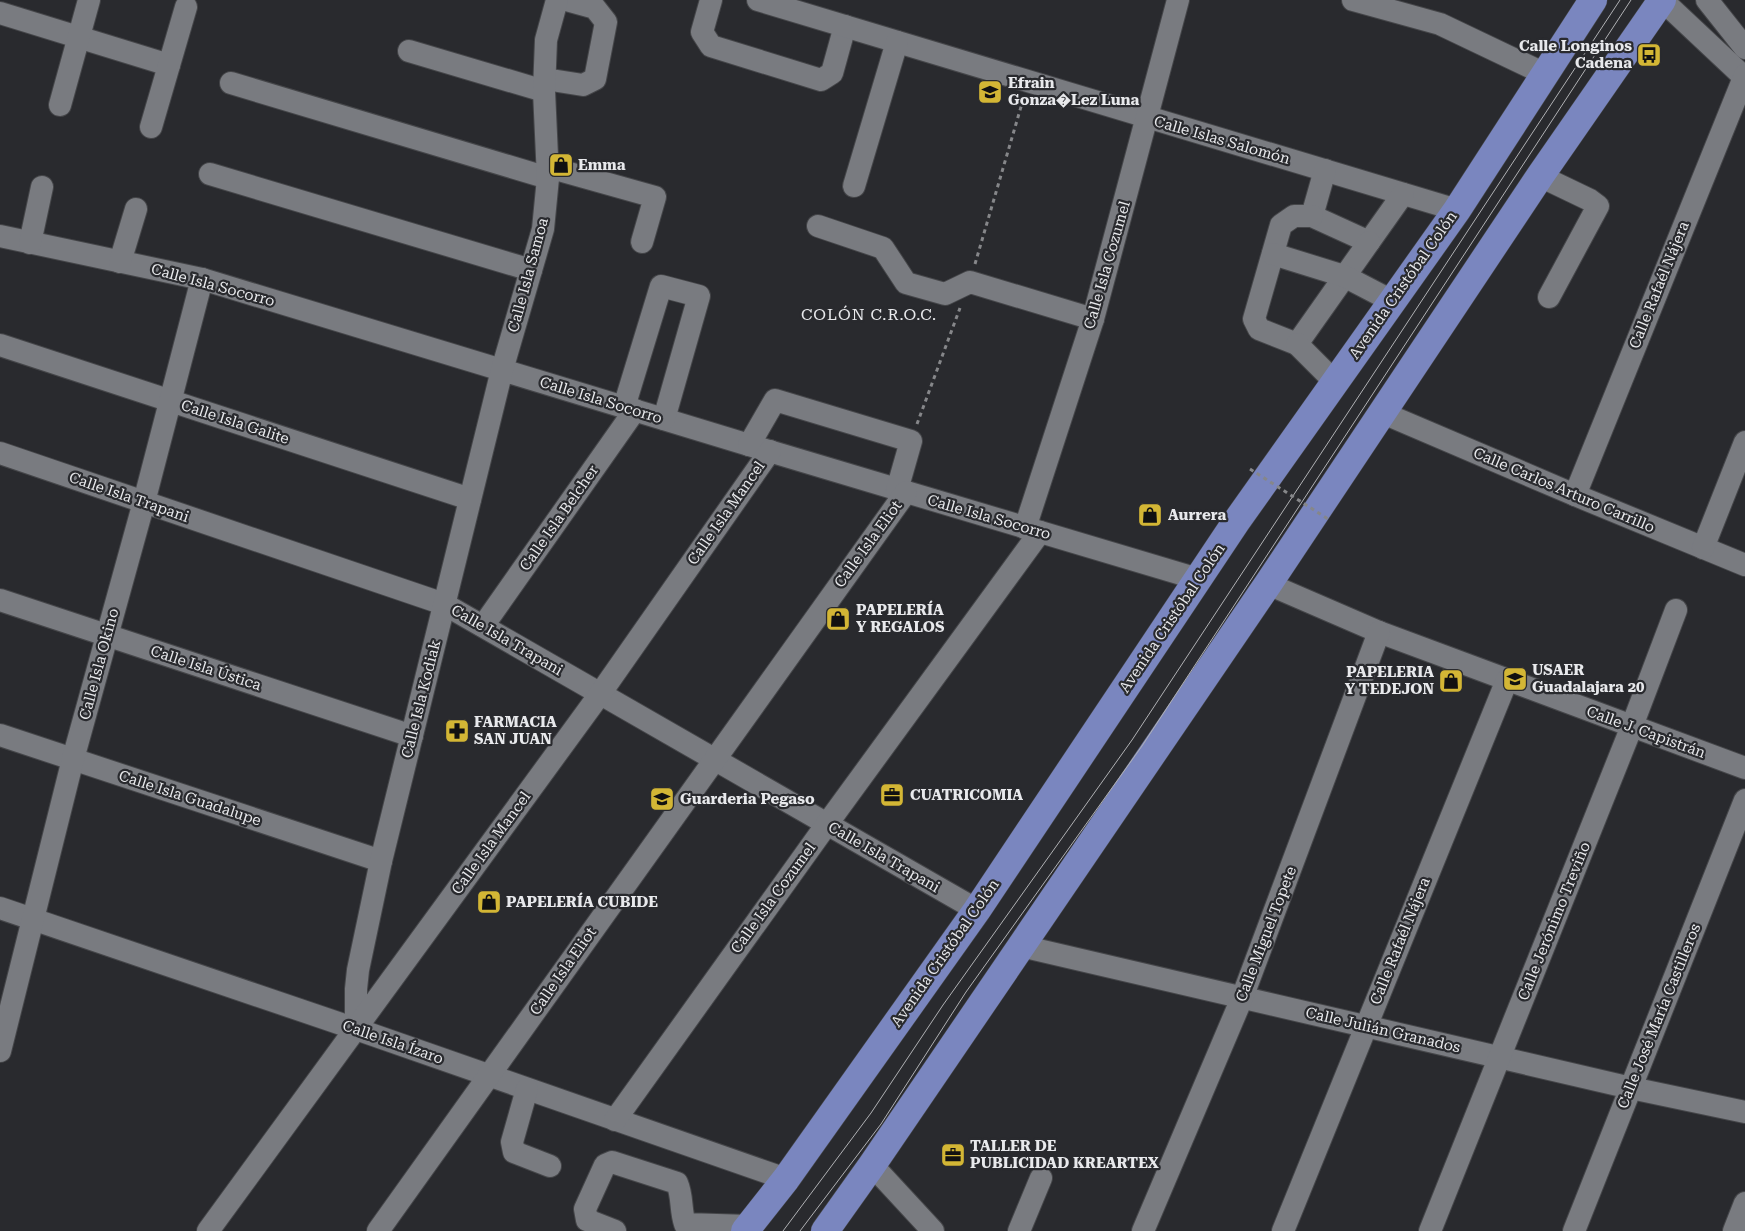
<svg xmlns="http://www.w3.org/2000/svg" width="1745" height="1231" font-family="'Roboto Serif',serif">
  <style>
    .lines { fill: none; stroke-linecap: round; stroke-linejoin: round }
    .minor-casing { stroke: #454649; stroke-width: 24 }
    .major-casing { stroke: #454649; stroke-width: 29 }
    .path { stroke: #86878a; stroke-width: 3; stroke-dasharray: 4 4; stroke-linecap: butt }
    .minor { stroke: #797b80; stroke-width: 22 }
    .major { stroke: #7a86bf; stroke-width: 28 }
    .tram { stroke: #b0b1b4; stroke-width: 1 }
    .path-bridge { stroke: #86878a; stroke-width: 3; stroke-dasharray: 4 4; stroke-linecap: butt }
    .labels { text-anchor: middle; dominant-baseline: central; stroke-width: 4.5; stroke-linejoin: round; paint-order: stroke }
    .poi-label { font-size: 15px; font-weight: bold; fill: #e8e9ec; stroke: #292a2e; text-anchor: start }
    .street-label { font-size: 15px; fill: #e8e9ec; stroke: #292a2e }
    .neighbourhood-label { font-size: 16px; letter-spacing: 1px; fill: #e8e9ec; stroke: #292a2e }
  </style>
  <rect width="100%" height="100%" fill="#292a2e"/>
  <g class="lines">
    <defs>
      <g id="minor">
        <path d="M711 0 702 32 711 46 821 80 832 73 845 26"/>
        <path d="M758 0 1457 210"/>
        <path d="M1353 0 1440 24 1545 74"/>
        <path d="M1662 0 1744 77"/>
        <path d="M1707 0 1745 48"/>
        <path d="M0 13 169 65"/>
        <path d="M409 51 544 91"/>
        <path d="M545 79 583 85 595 79 606 22 595 8 566 0"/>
        <path d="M231 83 548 178"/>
        <path d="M60 105 89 0"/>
        <path d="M151 127 186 7"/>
        <path d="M548 167 655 197 642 242"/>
        <path d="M1325 170 1312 216 1369 242 1403 194"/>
        <path d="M210 174 531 270"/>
        <path d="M1540 176 1590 200 1598 206 1549 297"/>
        <path d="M854 186 897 42"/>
        <path d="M1312 216H1294L1281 225 1254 319 1259 329 1297 344 1369 242"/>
        <path d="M818 226 883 248 906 283 945 294 970 282 1093 319"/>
        <path d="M0 236 202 279 749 445 1198 579"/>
        <path d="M30 243 42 187"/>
        <path d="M1273 254 1344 276 1392 301"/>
        <path d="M120 262 136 209"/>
        <path d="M1297 344 1335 382"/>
        <path d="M0 345 470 499"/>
        <path d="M624 407 661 286 699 296 664 419"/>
        <path d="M1383 413 1575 495 1745 565"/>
        <path d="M749 445 775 400 911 441 897 490"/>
        <path d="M0 453 444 604 977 910"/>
        <path d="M1575 495 1745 75"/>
        <path d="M1025 528 1093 319 1178 0"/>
        <path d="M1703 548 1745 442"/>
        <path d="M1268 584 1379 632 1745 768"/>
        <path d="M0 600 412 736"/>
        <path d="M483 626 635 410"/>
        <path d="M0 735 381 861"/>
        <path d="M0 908 356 1029 786 1179"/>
        <path d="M1021 946 1631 1088 1745 1112"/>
        <path d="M356 1029V989L358 970 381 861 502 370 543 229 548 178 544 91 546 40 557 0"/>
        <path d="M0 1051 73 759 144 502 202 279"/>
        <path d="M527 1089 512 1142 514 1152 550 1166"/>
        <path d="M615 1120 827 824 1040 532"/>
        <path d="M872 1165 933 1231"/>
        <path d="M208 1231 600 694 770 451"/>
        <path d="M378 1231 906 492"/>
        <path d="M615 1231 587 1220 585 1209 605 1165 612 1162 677 1183C683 1197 680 1209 685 1224L749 1226"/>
        <path d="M1019 1231 1041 1178"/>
        <path d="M1143 1231 1242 998 1379 632"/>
        <path d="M1283 1231 1507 680"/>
        <path d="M1430 1231 1632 726 1676 610"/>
        <path d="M1574 1231 1745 800"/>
        <path d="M1734 1231 1745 1203"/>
      </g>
      <g id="major">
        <path d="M745 1231 786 1179 977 910 1236 522 1457 210 1593 0"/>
        <path d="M825 1231 872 1165 1268 584 1540 176 1662 0"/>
      </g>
    </defs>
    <!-- minor casing -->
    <use href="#minor" class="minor-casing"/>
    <!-- major casing -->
    <use href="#major" class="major-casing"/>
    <!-- path -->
    <g class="path">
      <path d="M975 264 1023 100"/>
      <path d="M917 424 960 308"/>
    </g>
    <!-- minor -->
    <use href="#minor" class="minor"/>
    <!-- major -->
    <use href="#major" class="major"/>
    <!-- tram -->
    <g class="tram">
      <path d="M783 1231 871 1113 943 1005 1132 740 1620 0"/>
      <path d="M800 1231 881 1124 966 992 1142 746 1631 0"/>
    </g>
    <!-- path-bridge -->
    <path class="path-bridge" d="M1250 469 1328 519"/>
  </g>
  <!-- icons -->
  <defs>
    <symbol id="bus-square" viewBox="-11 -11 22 22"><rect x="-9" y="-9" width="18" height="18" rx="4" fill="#d3b635" stroke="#292a2e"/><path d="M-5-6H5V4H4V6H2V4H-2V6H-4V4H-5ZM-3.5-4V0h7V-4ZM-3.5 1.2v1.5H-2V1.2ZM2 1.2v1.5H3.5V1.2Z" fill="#111"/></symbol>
    <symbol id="school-square" viewBox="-11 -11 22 22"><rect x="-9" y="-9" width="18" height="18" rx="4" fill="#d3b635" stroke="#292a2e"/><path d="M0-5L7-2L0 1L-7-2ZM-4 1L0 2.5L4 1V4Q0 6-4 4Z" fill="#111"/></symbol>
    <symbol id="shop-square" viewBox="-11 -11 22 22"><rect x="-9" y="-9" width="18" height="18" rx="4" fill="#d3b635" stroke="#292a2e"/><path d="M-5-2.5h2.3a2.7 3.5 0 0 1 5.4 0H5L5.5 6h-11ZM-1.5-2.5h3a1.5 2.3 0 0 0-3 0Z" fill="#111"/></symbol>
    <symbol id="pharmacy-square" viewBox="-11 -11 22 22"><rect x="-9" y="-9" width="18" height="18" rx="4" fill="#d3b635" stroke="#292a2e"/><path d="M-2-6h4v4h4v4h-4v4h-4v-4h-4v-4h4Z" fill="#111"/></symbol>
    <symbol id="office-square" viewBox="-11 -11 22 22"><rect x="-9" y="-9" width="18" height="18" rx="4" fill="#d3b635" stroke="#292a2e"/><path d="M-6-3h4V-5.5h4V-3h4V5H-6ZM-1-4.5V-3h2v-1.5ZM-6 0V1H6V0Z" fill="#111"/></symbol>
  </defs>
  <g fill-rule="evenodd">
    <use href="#bus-square" x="1635" y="41" width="28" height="28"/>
    <use href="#school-square" x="976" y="78" width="28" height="28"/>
    <use href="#shop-square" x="547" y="151" width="28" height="28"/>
    <use href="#shop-square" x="1136" y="501" width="28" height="28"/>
    <use href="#shop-square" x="824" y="605" width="28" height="28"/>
    <use href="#school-square" x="1501" y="665" width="28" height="28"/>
    <use href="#shop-square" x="1437" y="667" width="28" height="28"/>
    <use href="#pharmacy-square" x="443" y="717" width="28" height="28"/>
    <use href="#office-square" x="878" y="781" width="28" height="28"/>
    <use href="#school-square" x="648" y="785" width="28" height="28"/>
    <use href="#shop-square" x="475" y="888" width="28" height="28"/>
    <use href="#office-square" x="939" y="1141" width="28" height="28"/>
  </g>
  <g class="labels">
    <!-- poi labels -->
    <g class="poi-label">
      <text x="1632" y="46" text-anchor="end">Calle Longinos<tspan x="1632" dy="17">Cadena</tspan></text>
      <text x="1008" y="83">Efrain<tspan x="1008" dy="17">Gonza�Lez Luna</tspan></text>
      <text x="578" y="165">Emma</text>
      <text x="1168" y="515">Aurrera</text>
      <text x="856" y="610">PAPELERÍA<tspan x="856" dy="17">Y REGALOS</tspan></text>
      <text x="1532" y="670">USAER<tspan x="1532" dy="17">Guadalajara 20</tspan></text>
      <text x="1434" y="672" text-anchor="end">PAPELERIA<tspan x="1434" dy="17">Y TEDEJON</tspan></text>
      <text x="474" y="722">FARMACIA<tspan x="474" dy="17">SAN JUAN</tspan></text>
      <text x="910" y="795">CUATRICOMIA</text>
      <text x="680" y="799">Guarderia Pegaso</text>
      <text x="506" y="902">PAPELERÍA CUBIDE</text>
      <text x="970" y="1146">TALLER DE<tspan x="970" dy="17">PUBLICIDAD KREARTEX</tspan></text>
    </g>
    <!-- street labels -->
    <g class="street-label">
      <text transform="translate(1222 140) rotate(16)">Calle Islas Salomón</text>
      <text transform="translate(1107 265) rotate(-74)">Calle Isla Cozumel</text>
      <text transform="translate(528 275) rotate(-75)">Calle Isla Samoa</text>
      <text transform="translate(213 285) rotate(15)">Calle Isla Socorro</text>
      <text transform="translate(1403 285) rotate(-55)">Avenida Cristóbal Colón</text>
      <text transform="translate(1659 285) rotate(-68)">Calle Rafaél Nájera</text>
      <text transform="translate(601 400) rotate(17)">Calle Isla Socorro</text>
      <text transform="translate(235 422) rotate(18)">Calle Isla Galite</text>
      <text transform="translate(1564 490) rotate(23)">Calle Carlos Arturo Carrillo</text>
      <text transform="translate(129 497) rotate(19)">Calle Isla Trapani</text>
      <text transform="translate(726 513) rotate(-55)">Calle Isla Mancel</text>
      <text transform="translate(989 517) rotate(16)">Calle Isla Socorro</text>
      <text transform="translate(559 518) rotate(-55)">Calle Isla Belcher</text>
      <text transform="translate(868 544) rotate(-54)">Calle Isla Eliot</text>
      <text transform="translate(1172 618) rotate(-56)">Avenida Cristóbal Colón</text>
      <text transform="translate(507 640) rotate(30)">Calle Isla Trapani</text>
      <text transform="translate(99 664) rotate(-75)">Calle Isla Okino</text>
      <text transform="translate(206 668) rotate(18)">Calle Isla Ústica</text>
      <text transform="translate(421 699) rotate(-76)">Calle Isla Kodiak</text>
      <text transform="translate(1646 732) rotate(20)">Calle J. Capistrán</text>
      <text transform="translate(190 798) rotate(18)">Calle Isla Guadalupe</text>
      <text transform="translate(491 843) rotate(-54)">Calle Isla Mancel</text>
      <text transform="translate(884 857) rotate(30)">Calle Isla Trapani</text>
      <text transform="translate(773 898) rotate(-54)">Calle Isla Cozumel</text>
      <text transform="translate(1554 921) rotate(-68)">Calle Jerónimo Treviño</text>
      <text transform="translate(1266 934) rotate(-69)">Calle Miguel Topete</text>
      <text transform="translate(1400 941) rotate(-68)">Calle Rafaél Nájera</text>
      <text transform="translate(945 953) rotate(-55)">Avenida Cristóbal Colón</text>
      <text transform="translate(563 971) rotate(-55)">Calle Isla Eliot</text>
      <text transform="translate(1659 1016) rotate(-68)">Calle José María Castilleros</text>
      <text transform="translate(1383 1030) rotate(13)">Calle Julián Granados</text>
      <text transform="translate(393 1042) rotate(19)">Calle Isla Ízaro</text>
    </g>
    <!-- neighbourhood labels -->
    <g class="neighbourhood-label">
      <text x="869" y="314">COLÓN C.R.O.C.</text>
    </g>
  </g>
</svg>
